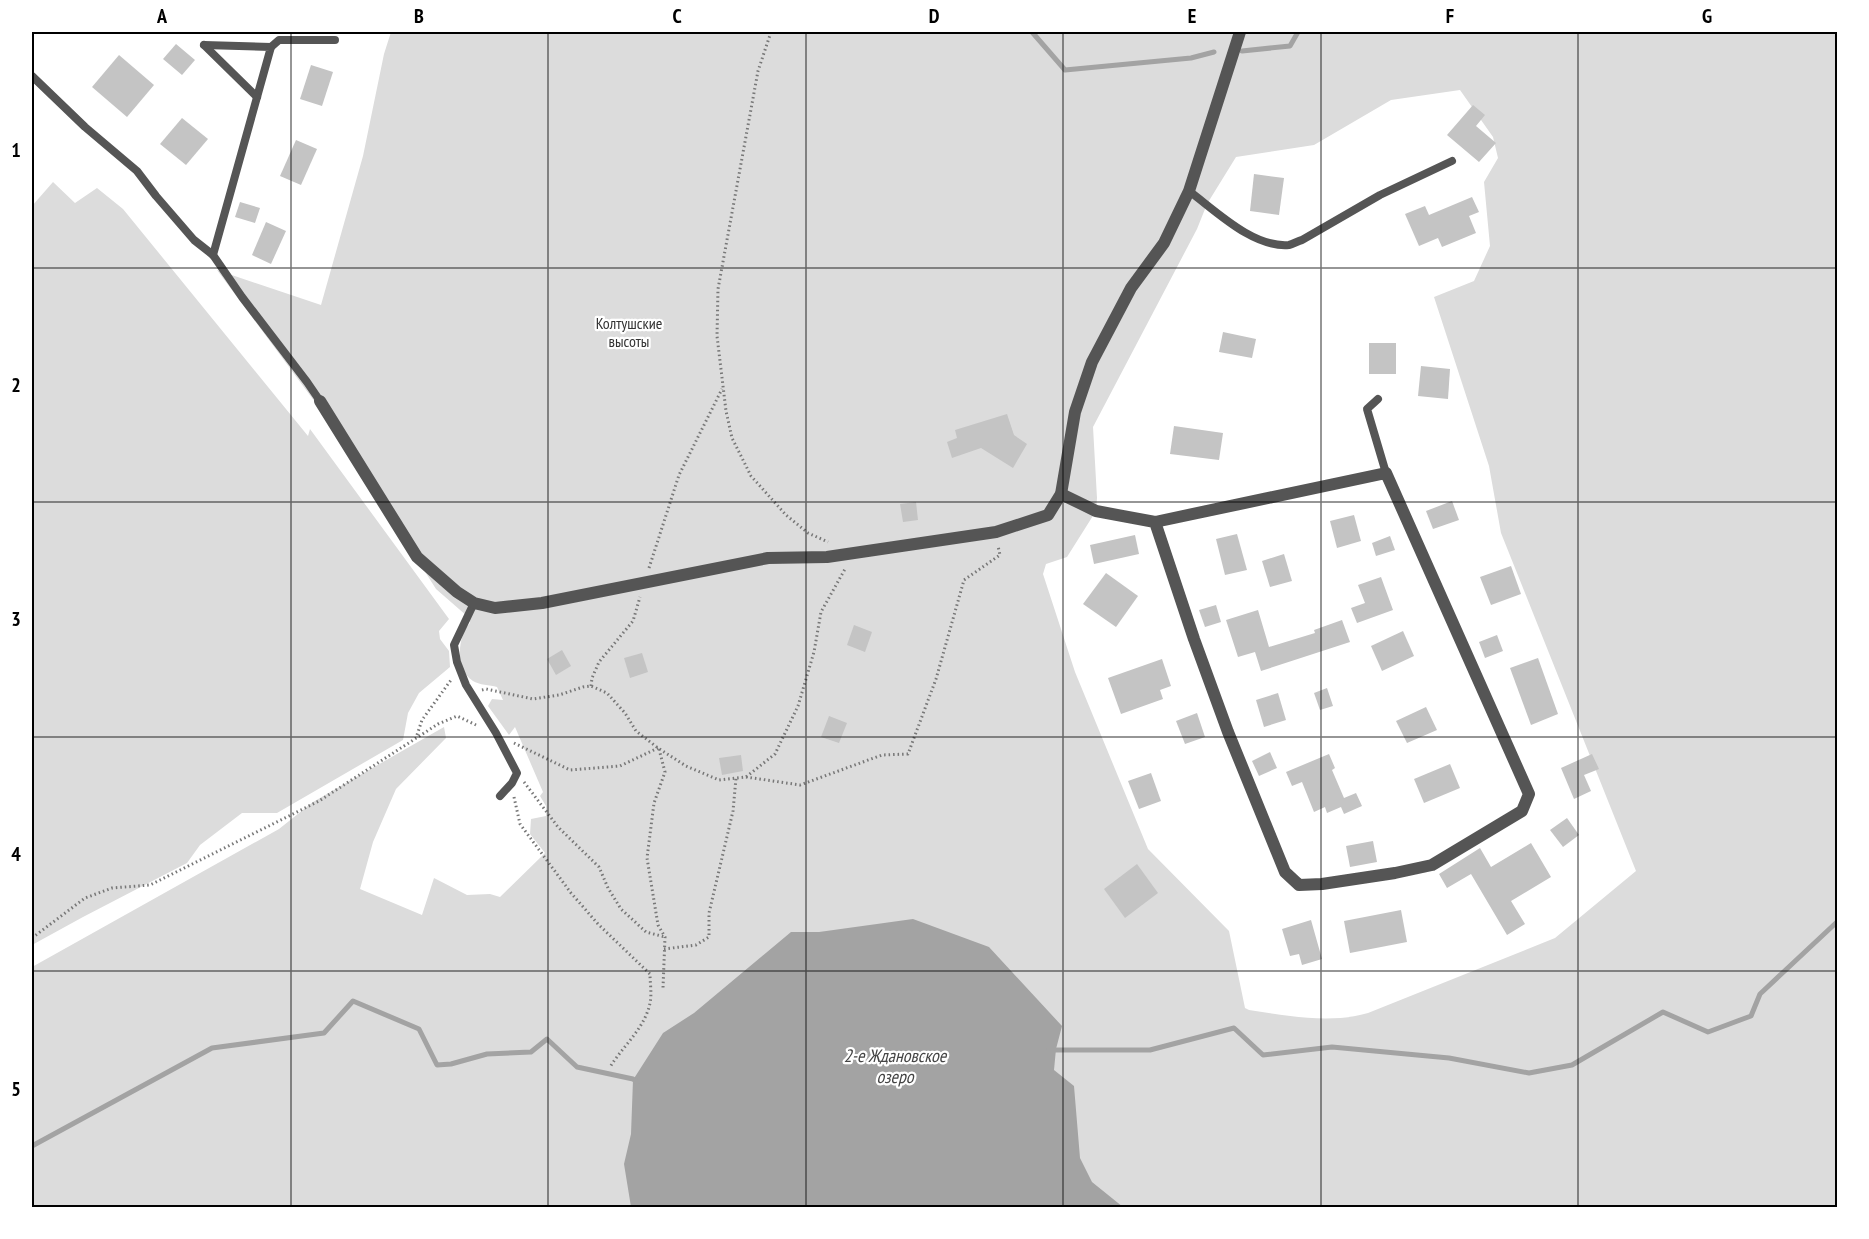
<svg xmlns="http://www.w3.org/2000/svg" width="1869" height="1239" font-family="'PT Sans Narrow',sans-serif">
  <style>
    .green { fill: #dcdcdc; fill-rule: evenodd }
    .water { fill: #a3a3a3 }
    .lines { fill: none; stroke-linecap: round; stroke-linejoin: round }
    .stream { stroke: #a3a3a3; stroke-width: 5 }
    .building { fill: #c4c4c4 }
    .path { stroke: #777; stroke-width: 3; stroke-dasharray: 1.5 3; stroke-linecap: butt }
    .lane { stroke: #555; stroke-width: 8 }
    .street { stroke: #555; stroke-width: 12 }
    .grid { fill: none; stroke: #000; stroke-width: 1.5; stroke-opacity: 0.55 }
    .labels { text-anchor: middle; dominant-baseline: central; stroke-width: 4.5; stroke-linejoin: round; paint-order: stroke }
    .park-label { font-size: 16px; fill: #333; stroke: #fff }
    .water-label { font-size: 18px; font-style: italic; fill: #444; stroke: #fff }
    .neatline { fill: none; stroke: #000; stroke-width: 2 }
    .grid-label { font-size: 20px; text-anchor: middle; font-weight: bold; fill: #000 }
  </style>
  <rect width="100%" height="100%" fill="#fff"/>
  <!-- green -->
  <g class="green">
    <path d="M391 32H1837V1207H32V967L279 829 313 802 444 727 446 738 396 789 373 842 360 889 422 915 434 878 467 895 490 894 500 897 545 853 530 834 531 819 546 816V806L540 796 543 792 515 727 509 735 488 706 492 699 503 700 497 687C490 685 479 685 473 681 455 670 457 637 470 623L467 616 436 589 332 425 217 270 321 305 363 156 384 54ZM1460 90 1493 137 1498 158 1484 182 1490 246 1474 281 1434 297 1489 466 1501 533 1636 871 1555 938 1368 1013C1331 1024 1287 1016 1249 1010L1245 1008 1229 931 1148 849 1075 672 1043 574 1046 564 1067 557 1096 511 1097 498 1093 427 1197 229 1207 204 1236 157 1314 145 1391 100Z"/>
    <path d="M53 182 75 203 97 188 123 209 308 436 310 429 449 619 439 631 440 639 449 651 450 667 419 693 408 713 403 740 277 813H242L200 845 187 863 83 917 32 945V206Z"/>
  </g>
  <!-- water -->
  <path class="water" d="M913 919 989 947 1062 1026 1056 1049 1054 1070 1074 1086 1080 1158 1092 1182 1123 1207H631L624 1164 631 1134 633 1080 663 1033 694 1013 791 932H819Z"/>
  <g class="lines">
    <!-- stream -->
    <g class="stream">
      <path d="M1032 32 1065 70 1191 58 1214 52"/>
      <path d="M1242 51 1290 46 1298 32"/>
      <path d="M1049 1050H1150L1234 1028 1263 1055 1332 1047 1449 1058 1529 1073 1572 1065 1663 1012 1708 1032 1751 1016 1760 994 1838 921"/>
      <path d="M32 1146 212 1048 324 1033 353 1001 419 1029 437 1065 451 1064 487 1054 531 1052 547 1039 577 1067 633 1079 637 1082"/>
    </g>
  </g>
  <!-- building -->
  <g class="building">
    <path d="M176 44 195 60 182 75 163 59Z"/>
    <path d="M119 55 154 85 127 117 92 87Z"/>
    <path d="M311 65 333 72 322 106 300 99Z"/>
    <path d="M1473 105 1485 115 1476 126 1496 143 1479 162 1447 135Z"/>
    <path d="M182 118 208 139 186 165 160 144Z"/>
    <path d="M296 140 317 149 301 185 280 176Z"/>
    <path d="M1254 174 1284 178 1279 215 1250 211Z"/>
    <path d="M1472 197 1479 212 1469 216 1476 233 1442 247 1438 238 1419 246 1405 214 1425 206 1429 215Z"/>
    <path d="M240 202 260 208 255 223 235 217Z"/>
    <path d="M266 222 286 231 271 264 252 255Z"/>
    <path d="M1223 332 1256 339 1252 358 1219 352Z"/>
    <rect x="1369" y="343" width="27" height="31"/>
    <path d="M1421 366 1450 369 1448 399 1418 396Z"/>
    <path d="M1007 414 1014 435 1027 444 1013 468 981 448 952 458 947 442 957 438 955 430Z"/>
    <path d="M1174 426 1223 433 1219 460 1170 454Z"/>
    <path d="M1452 501 1459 520 1433 529 1426 511Z"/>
    <path d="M916 502 918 520 903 522 900 504Z"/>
    <path d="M1354 515 1361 541 1337 548 1330 521Z"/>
    <path d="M1237 534 1247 570 1225 575 1216 539Z"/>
    <path d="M1135 535 1139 554 1094 564 1090 545Z"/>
    <path d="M1390 536 1395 550 1376 556 1372 543Z"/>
    <path d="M1284 554 1292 581 1270 587 1262 561Z"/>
    <path d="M1511 566 1521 594 1491 605 1480 577Z"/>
    <path d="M1106 573 1138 596 1116 627 1083 604Z"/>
    <path d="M1381 577 1393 610 1357 623 1351 608 1365 603 1358 585Z"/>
    <path d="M1216 605 1221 622 1205 627 1199 610Z"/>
    <path d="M1258 610 1269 647 1315 633 1314 630 1342 620 1350 642 1261 671 1255 652 1238 657 1226 620Z"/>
    <path d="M854 625 872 632 865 652 847 645Z"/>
    <path d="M1403 631 1414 656 1382 671 1371 646Z"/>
    <path d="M1497 635 1503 651 1485 658 1479 642Z"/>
    <path d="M562 650 571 666 556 675 547 659Z"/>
    <path d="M642 653 648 672 630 678 624 658Z"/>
    <path d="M1538 658 1558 714 1531 725 1510 668Z"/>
    <path d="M1162 659 1171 686 1160 690 1163 699 1121 714 1108 678Z"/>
    <path d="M1327 688 1333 706 1320 710 1314 693Z"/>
    <path d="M1278 693 1286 720 1264 727 1256 700Z"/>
    <path d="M1426 707 1437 730 1407 743 1396 721Z"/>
    <path d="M1197 713 1205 737 1185 744 1176 721Z"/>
    <path d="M829 716 847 723 839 743 821 737Z"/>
    <path d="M1270 752 1277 768 1259 776 1252 761Z"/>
    <path d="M1329 754 1335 768 1332 770 1344 798 1356 793 1362 806 1344 814 1341 807 1327 813 1325 807 1314 812 1302 782 1292 786 1286 772Z"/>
    <path d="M1592 754 1599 769 1584 775 1591 791 1574 799 1561 768Z"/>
    <path d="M741 755 743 771 722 775 719 758Z"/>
    <path d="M1450 764 1460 788 1424 803 1414 779Z"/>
    <path d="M1151 773 1161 801 1139 809 1128 781Z"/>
    <path d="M1567 818 1579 835 1563 847 1550 830Z"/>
    <path d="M1373 841 1377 862 1350 867 1346 846Z"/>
    <path d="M1531 843 1551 877 1511 901 1525 924 1507 935 1471 874 1447 888 1439 874 1480 848 1491 867Z"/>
    <path d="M1137 864 1158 893 1125 918 1104 889Z"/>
    <path d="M1401 910 1407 942 1350 953 1344 921Z"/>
    <path d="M1311 920 1322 959 1302 965 1299 954 1290 956 1282 929Z"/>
  </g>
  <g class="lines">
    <!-- path -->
    <g class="path">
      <path d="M771 32 758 71 718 289 717 336 726 411 732 438 751 476 786 515 808 533 828 542"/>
      <path d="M649 568 679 475 722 389"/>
      <path d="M591 686 592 678 599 662 633 621 640 597"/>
      <path d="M482 690 486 689 533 699 559 695 583 687 591 686 607 693 625 713 636 731 658 748 686 766 719 780 746 777 775 754 798 706 814 652 821 612 845 569"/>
      <path d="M417 735 422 720 451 680"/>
      <path d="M514 743 570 770 620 766 658 748"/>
      <path d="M659 749 665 772 654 803 647 858 658 925 665 937 663 988"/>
      <path d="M746 777 800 785 882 755 908 754 936 679 964 580 1000 555 998 546"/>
      <path d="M524 782 558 827 599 867 608 888 621 909 646 932 665 937"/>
      <path d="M514 797 520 824 571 893 598 924 650 974C650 983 652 994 650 1003 645 1028 623 1046 610 1067"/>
      <path d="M32 938 85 898 112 888 150 885 319 801 438 724 457 716 476 725"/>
      <path d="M664 949 696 945 709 937V913L733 811 736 778"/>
    </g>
    <!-- lane -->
    <g class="lane">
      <path d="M204 45 271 47 213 255 242 297 307 382 320 401"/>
      <path d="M204 45 257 97"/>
      <path d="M271 47 279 40H335"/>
      <path d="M32 76 85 127 137 171 156 196 194 240 213 255"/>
      <path d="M1189 191C1216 211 1253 248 1289 245 1293 244 1298 241 1302 240L1380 195 1452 161"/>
      <path d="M1378 399 1367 409 1386 473"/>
      <path d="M474 603 454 645 457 662 466 685 496 733 517 773 512 783 500 796"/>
    </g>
    <!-- street -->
    <g class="street">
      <path d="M320 401 417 557 457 592 474 603 495 608 542 603 768 558 827 557 996 532 1048 515 1061 494 1075 412 1092 362 1131 288 1164 243 1189 191 1240 32"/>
      <path d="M1061 494 1096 511 1155 522 1194 639 1228 732 1285 872 1299 885 1322 884 1395 873 1432 865 1522 811 1529 794 1386 473 1155 522"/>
    </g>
  </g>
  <!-- grid -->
  <path class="grid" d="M291 32V1208M548 32V1208M806 32V1208M1063 32V1208M1321 32V1208M1578 32V1208M32 268H1838M32 502H1838M32 737H1838M32 971H1838"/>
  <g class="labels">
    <!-- park labels -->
    <g class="park-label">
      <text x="629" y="323">Колтушские<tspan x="629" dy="18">высоты</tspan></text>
    </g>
    <!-- water labels -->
    <g class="water-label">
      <text x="895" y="1055">2-е Ждановское<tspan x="895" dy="21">озеро</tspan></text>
    </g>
  </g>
  <!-- border -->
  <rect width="1869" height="1239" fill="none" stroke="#ffffff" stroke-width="66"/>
  <rect x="33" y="33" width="1803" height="1173" class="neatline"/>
  <g class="grid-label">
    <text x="162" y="23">A</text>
    <text x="419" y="23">B</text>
    <text x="677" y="23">C</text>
    <text x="934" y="23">D</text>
    <text x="1192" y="23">E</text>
    <text x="1450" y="23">F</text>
    <text x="1707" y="23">G</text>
    <text x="16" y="157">1</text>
    <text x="16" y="392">2</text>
    <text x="16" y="626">3</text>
    <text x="16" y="861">4</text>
    <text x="16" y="1096">5</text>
  </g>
</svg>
